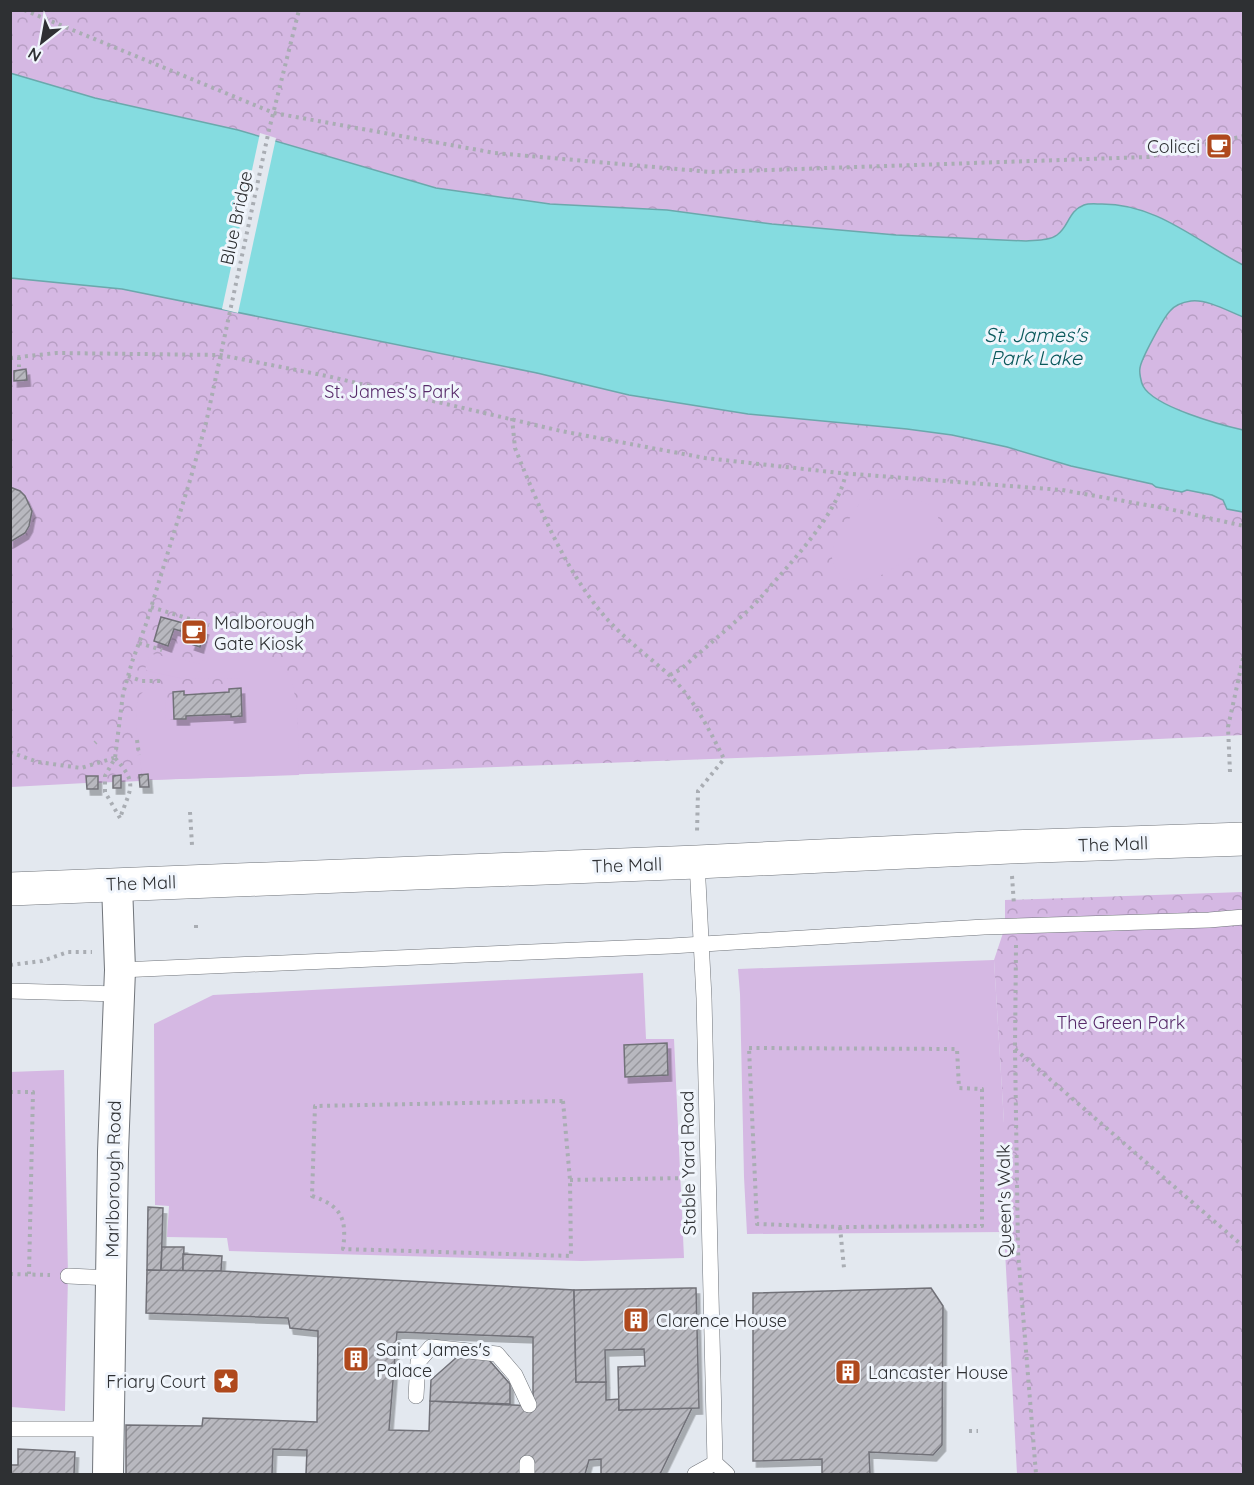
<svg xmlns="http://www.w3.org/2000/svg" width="1254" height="1485" font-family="Quicksand,sans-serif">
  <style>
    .park { fill: url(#park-crowns) }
    .garden { fill: #d5b8e3 }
    .water { fill: #85dce0; stroke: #6ba8ac; stroke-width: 1.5 }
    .pier { fill: #e3e8ef }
    .building { fill: url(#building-hatch); stroke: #717178; stroke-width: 1.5; fill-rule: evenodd; filter: url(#shadow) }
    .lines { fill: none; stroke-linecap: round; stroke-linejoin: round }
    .service-casing { stroke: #70747a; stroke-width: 16 }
    .minor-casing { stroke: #70747a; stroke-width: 32 }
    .tertiary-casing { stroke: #70747a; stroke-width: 34 }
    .path { stroke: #a9adb3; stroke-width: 4; stroke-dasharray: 3 4.5; stroke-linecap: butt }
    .service { stroke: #fff; stroke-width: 15 }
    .minor { stroke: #fff; stroke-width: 30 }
    .tertiary { stroke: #fff; stroke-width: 33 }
    .labels { text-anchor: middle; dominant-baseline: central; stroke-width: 6; stroke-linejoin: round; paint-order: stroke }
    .poi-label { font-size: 18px; fill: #2e3033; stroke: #f0f5fc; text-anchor: start }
    .street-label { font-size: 18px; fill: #2e3033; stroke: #f0f5fc }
    .park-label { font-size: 18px; fill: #572a6a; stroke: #f0f5fc }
    .water-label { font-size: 20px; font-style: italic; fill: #0a595c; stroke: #f0f5fc }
  </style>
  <defs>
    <pattern id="park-crowns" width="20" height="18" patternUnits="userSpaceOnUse" patternTransform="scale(1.5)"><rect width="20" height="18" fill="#d5b8e3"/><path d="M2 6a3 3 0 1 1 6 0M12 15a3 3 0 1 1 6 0" fill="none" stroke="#b79ec3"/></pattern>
    <pattern id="building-hatch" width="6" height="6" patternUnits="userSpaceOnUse" patternTransform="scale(1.5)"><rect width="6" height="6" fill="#b8b8bf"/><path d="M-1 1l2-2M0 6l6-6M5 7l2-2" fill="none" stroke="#96969c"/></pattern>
    <filter id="shadow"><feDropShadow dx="3.5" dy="6" stdDeviation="0" flood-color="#0004"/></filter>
  </defs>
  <rect width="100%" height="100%" fill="#e3e8ef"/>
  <!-- park -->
  <g class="park">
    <path d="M11 11H1243V735L819 755 149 780 148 774 139 775 140 781 121 782 120 775 113 776V782L98 783 86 777V783L11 787Z"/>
    <path d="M1243 892V1474H1017L1004 1232V1123L994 960 1005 927V900Z"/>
  </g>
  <!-- garden -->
  <g class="garden">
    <path d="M866 499 917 500 930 505 937 513 939 521 936 530 912 557 878 577 855 581 843 578 835 568 832 558 834 543 860 502Z"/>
    <path d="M211 631C232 641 269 653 285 670 301 687 298 752 299 775L149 780 148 774H142C140 759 131 706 141 694 145 688 156 687 163 688L166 692 165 720 185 719 186 716 231 714V717L242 716 239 678 184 679 148 671 145 669 149 657 152 654 201 664Z"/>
    <path d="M994 960 1004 1123V1232L747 1234 744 1177 740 994 738 969Z"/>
    <path d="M643 973 646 1039H674L684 1258 582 1261 229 1251 227 1238 167 1237 169 1206 155 1205 154 1024 213 995Z"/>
    <path d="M64 1070 68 1276 65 1411 11 1407 10 1072Z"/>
  </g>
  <!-- water -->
  <path class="water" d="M10 73 95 98 238 130 436 188 550 204 667 210 772 224 896 235 1026 241C1036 240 1049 241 1057 235 1069 227 1068 211 1084 205 1089 203 1096 204 1102 204 1157 204 1196 241 1243 265V317C1228 311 1207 299 1191 301 1184 302 1175 305 1170 311 1164 317 1141 359 1140 368 1139 372 1141 382 1143 386 1154 407 1221 425 1243 430V512L1227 509 1223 500 1212 495 1187 490 1182 492 1156 487 1152 484 1071 466 1007 447 952 435 907 429 748 414 629 395 537 373 122 289 11 278Z"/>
  <!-- pier -->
  <path class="pier" d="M260 133 276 138 238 313 222 309Z"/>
  <!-- building -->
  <g class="building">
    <path d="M26 369 27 380 14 381V371Z"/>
    <path d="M10 487 20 491 25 496 32 511 29 526 25 533 10 542Z"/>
    <path d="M161 617 205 629 200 647 191 644 194 635 174 629 168 646 154 641Z"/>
    <path d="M241 688 242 716 231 717V714L186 716V719H174L173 692 184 691V695L229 692V689Z"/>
    <path d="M148 774 149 787H140L139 775Z"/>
    <path d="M121 775V788H113V776Z"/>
    <path d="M86 776H98V789H87Z"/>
    <path d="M667 1043 668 1075 625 1077 624 1045Z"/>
    <path d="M148 1207 163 1208 161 1271 147 1270Z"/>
    <path d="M162 1247H184L183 1271H161Z"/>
    <path d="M183 1254 222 1256 221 1271H183Z"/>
    <path d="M147 1270 221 1271 574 1290 576 1382H606V1400L619 1399V1410L692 1408 660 1474H601V1459L589 1460 585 1474H534L533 1464 520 1474H306L307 1450 273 1449 272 1474H126V1425L202 1426 203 1418 317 1422 318 1331 290 1328 288 1318 146 1313ZM397 1332 533 1337V1406L430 1401 429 1431 389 1430Z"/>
    <path d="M691 1288H696L699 1408 619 1410 618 1367 645 1366 644 1349 605 1350 606 1382H576L574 1290Z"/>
    <path d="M931 1288 943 1306 942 1445 933 1455 869 1452 870 1474H822V1459L753 1461V1293Z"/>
    <path d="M457 1357 489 1360 510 1384V1404L430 1401 431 1380Z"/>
    <path d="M18 1449 75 1452 74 1474H10V1465H18Z"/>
  </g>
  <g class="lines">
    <defs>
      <g id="service">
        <path d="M697 862 704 998 715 1463 727 1474"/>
        <path d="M120 970 671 946 984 927 1209 920 1244 917"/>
        <path d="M10 991 118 994"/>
        <path d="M68 1276 111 1278"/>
        <path d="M416 1396 418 1362 431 1347 497 1354 515 1375 529 1405"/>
        <path d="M10 1429H109"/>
        <path d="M527 1474V1463"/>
        <path d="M695 1474 715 1463"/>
      </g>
      <path id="minor" d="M108 1474 113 1152 120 970 117 884"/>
      <path id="tertiary" d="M10 889 697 862 1010 847 1244 839"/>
    </defs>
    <!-- service casing -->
    <use href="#service" class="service-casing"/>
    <!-- minor casing -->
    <use href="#minor" class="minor-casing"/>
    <!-- tertiary casing -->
    <use href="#tertiary" class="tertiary-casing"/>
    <!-- path -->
    <g class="path">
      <path d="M24 10 274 113 495 153 711 172 1148 157 1244 136"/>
      <path d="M19 357V367"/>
      <path d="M10 358 56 353 220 355 327 376 561 431 705 458 840 473 1062 490 1169 509 1244 526"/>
      <path d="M512 418 515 448 521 463C543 516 568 575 607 619 626 640 648 656 668 674 693 697 709 729 724 759L698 791 697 833"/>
      <path d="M151 607 209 625"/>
      <path d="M139 643 162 650"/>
      <path d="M670 675 681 669 750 609 762 596C790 563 837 516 846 473"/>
      <path d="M128 676 142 681H162"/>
      <path d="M137 740 139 755"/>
      <path d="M95 743 96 742"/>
      <path d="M10 752 38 762 81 768 114 758"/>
      <path d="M115 758C138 784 131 787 120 818"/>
      <path d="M1230 772 1228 727 1244 654"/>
      <path d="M190 812 192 845"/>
      <path d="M120 818 105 792V776L115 758 123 694 132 662 146 624 191 477 206 423 269 130 299 10"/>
      <path d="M1012 876 1014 905"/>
      <path d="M196 925V929"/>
      <path d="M1016 945 1015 1048 1018 1252 1036 1474"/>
      <path d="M10 965 42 961 68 952H92"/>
      <path d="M749 1048 957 1049 959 1088 982 1089V1226L840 1227 757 1224Z"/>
      <path d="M1015 1049 1244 1247"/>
      <path d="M10 1092H33L29 1274"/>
      <path d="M563 1101 570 1180 571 1256 343 1249C347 1219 342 1206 312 1196L315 1106Z"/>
      <path d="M570 1180 687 1178"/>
      <path d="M840 1227 844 1268"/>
      <path d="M10 1274 50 1275"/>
      <path d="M969 1431H978"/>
    </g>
    <!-- service -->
    <use href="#service" class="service"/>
    <!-- minor -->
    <use href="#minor" class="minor"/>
    <!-- tertiary -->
    <use href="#tertiary" class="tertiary"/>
  </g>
  <!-- icons -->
  <defs>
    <symbol id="cafe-square" viewBox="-11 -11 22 22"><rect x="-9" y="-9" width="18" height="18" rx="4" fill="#af491d" stroke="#f0f5fc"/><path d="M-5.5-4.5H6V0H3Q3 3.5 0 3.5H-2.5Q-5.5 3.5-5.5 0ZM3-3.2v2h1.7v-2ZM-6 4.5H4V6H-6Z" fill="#fff"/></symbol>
    <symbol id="building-square" viewBox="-11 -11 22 22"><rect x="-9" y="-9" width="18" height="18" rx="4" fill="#af491d" stroke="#f0f5fc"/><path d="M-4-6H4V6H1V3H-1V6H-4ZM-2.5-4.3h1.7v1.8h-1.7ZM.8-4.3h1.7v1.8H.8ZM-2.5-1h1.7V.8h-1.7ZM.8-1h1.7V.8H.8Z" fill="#fff"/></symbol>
    <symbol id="sight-square" viewBox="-11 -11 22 22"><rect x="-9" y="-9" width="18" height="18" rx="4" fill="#af491d" stroke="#f0f5fc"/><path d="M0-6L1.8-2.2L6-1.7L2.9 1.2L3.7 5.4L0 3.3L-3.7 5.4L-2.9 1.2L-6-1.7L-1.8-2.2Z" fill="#fff"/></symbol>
  </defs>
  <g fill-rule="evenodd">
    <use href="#cafe-square" x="1204" y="131" width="30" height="30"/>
    <use href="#cafe-square" x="179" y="617" width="30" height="30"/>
    <use href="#building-square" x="621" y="1305" width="30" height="30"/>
    <use href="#building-square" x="341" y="1344" width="30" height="30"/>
    <use href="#building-square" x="833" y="1357" width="30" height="30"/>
    <use href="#sight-square" x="211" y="1366" width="30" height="30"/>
  </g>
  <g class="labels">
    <!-- poi labels -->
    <g class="poi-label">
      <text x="1200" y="146" text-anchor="end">Colicci</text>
      <text x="214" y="622">Malborough<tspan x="214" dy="21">Gate Kiosk</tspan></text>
      <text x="656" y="1320">Clarence House</text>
      <text x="376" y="1349">Saint James's<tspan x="376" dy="21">Palace</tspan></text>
      <text x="868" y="1372">Lancaster House</text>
      <text x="206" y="1381" text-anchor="end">Friary Court</text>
    </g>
    <!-- street labels -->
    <g class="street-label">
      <text transform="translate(236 218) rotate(-78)">Blue Bridge</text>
      <text transform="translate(1113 844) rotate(-2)">The Mall</text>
      <text transform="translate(627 865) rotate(-2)">The Mall</text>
      <text transform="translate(141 883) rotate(-2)">The Mall</text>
      <text transform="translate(688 1163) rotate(-91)">Stable Yard Road</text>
      <text transform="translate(113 1179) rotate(-89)">Marlborough Road</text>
      <text transform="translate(1004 1201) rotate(-91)">Queen's Walk</text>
    </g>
    <!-- park labels -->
    <g class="park-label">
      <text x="392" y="391">St. James's Park</text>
      <text x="1121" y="1022">The Green Park</text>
    </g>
    <!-- water labels -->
    <g class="water-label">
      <text x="1036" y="334">St. James's<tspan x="1036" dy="23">Park Lake</tspan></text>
    </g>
  </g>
  <!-- border -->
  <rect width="1254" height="1485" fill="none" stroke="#2e3033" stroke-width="24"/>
  <!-- north arrow -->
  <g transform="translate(42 42) rotate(211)" stroke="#f0f5fc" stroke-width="4.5" paint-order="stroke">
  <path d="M0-4.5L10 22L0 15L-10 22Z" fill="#2e3033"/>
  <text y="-9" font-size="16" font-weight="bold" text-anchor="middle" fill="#2e3033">N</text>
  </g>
</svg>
